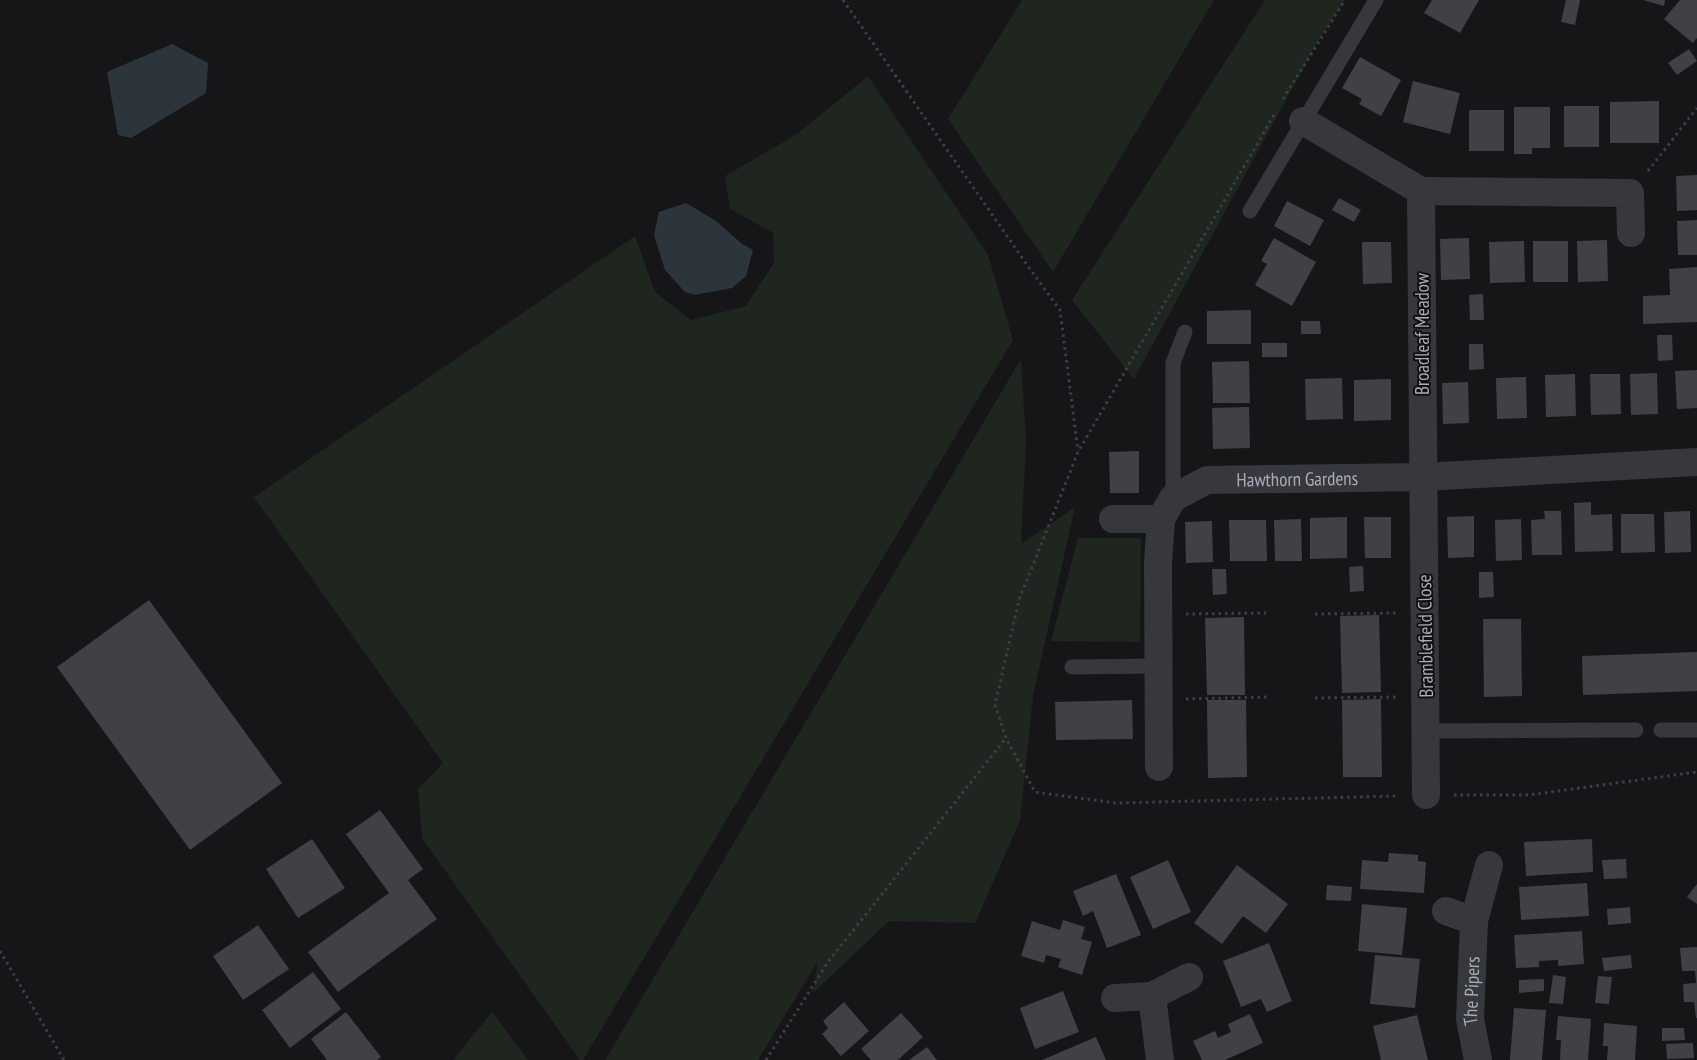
<svg xmlns="http://www.w3.org/2000/svg" width="1697" height="1060" font-family="'PT Sans Narrow',sans-serif">
  <style>
    .green { fill: #1e261f }
    .water { fill: #2c353c }
    .building { fill: #404145 }
    .lines { fill: none; stroke-linecap: round; stroke-linejoin: round }
    .path { stroke: #3d3f44; stroke-width: 3; stroke-dasharray: 2.5 4; stroke-linecap: butt }
    .lane { stroke: #37383d; stroke-width: 15 }
    .street { stroke: #37383d; stroke-width: 28 }
    .labels { text-anchor: middle; dominant-baseline: central; stroke-width: 4; stroke-linejoin: round; paint-order: stroke }
    .street-label { font-size: 19px; fill: #a8adb8; stroke: #111113 }
  </style>
  <rect width="100%" height="100%" fill="#161618"/>
  <!-- green -->
  <g class="green">
    <path d="M1022 0H1214L1053 272 948 119Z"/>
    <path d="M1265 0H1345L1318 41 1134 379 1072 300Z"/>
    <path d="M868 76 988 255 1013 340 583 1060H580L422 838 418 789 443 763 254 497 635 236 655 292 691 320 746 306 774 263 773 233 730 209 725 176 797 134Z"/>
    <path d="M1021 359 1026 442 1021 544 1075 507 1033 696 1020 821 975 923 889 921 813 993 818 961 758 1060H605Z"/>
    <path d="M1078 538H1141L1140 642 1051 641Z"/>
    <path d="M492 1012 528 1060H453Z"/>
  </g>
  <!-- water -->
  <g class="water">
    <path d="M172 44 208 63 206 93 131 138 118 135 107 72Z"/>
    <path d="M686 203 716 221 742 244 753 250 746 276 732 288 694 295 685 292 665 270 654 235 659 212Z"/>
  </g>
  <!-- building -->
  <g class="building">
    <path d="M1432 0H1479L1460 33 1424 13Z"/>
    <path d="M1566 0H1580L1575 25 1561 22Z"/>
    <path d="M1643 0H1665L1664 6Z"/>
    <path d="M1680 0H1697V38L1693 43 1664 19Z"/>
    <path d="M1689 49 1697 61 1677 75 1668 63Z"/>
    <path d="M1360 57 1401 80 1381 116 1359 104 1362 99 1342 88Z"/>
    <path d="M1413 81 1460 93 1450 134 1403 122Z"/>
    <path d="M1659 101V143H1610V102Z"/>
    <rect x="1564" y="106" width="35" height="41"/>
    <path d="M1514 107H1550V148H1532V154H1514Z"/>
    <rect x="1469" y="110" width="35" height="41"/>
    <path d="M1697 175V210L1677 211 1676 176Z"/>
    <path d="M1339 198 1361 210 1354 222 1332 210Z"/>
    <path d="M1287 201 1324 220 1310 246 1274 226Z"/>
    <path d="M1697 220V255H1678L1677 221Z"/>
    <path d="M1274 238 1316 262 1292 306 1255 285 1267 264 1261 261Z"/>
    <path d="M1469 238 1470 279 1441 280 1440 239Z"/>
    <path d="M1607 240 1608 281 1578 282 1577 241Z"/>
    <path d="M1524 241 1525 282 1490 283 1489 242Z"/>
    <rect x="1533" y="241" width="35" height="41"/>
    <path d="M1362 242H1391L1392 283 1363 284Z"/>
    <path d="M1697 267V322L1643 324V296L1670 295 1669 269Z"/>
    <path d="M1483 294 1484 320H1470L1469 295Z"/>
    <path d="M1251 310V344H1207V311Z"/>
    <path d="M1301 321H1320L1321 334H1301Z"/>
    <path d="M1657 335H1672L1673 360 1658 361Z"/>
    <rect x="1262" y="343" width="25" height="14"/>
    <path d="M1469 344H1483L1484 369 1469 370Z"/>
    <path d="M1249 361 1250 403H1213L1212 362Z"/>
    <path d="M1697 370V408L1677 409 1675 371Z"/>
    <path d="M1657 373 1658 414 1631 415 1630 374Z"/>
    <path d="M1575 374 1576 416 1546 417 1545 375Z"/>
    <path d="M1590 374H1620L1621 414 1591 415Z"/>
    <path d="M1526 377 1527 418 1497 419 1496 378Z"/>
    <path d="M1342 378 1343 419 1306 420 1305 379Z"/>
    <path d="M1391 379V420L1354 421V380Z"/>
    <path d="M1468 382 1469 423 1443 424 1442 383Z"/>
    <path d="M1249 407 1250 448 1213 449 1212 408Z"/>
    <path d="M1139 451V493H1110L1109 452Z"/>
    <path d="M1591 502V515L1612 514 1613 551 1575 552 1574 503Z"/>
    <path d="M1544 511H1561L1562 555H1532L1531 520 1545 519Z"/>
    <path d="M1690 511 1691 552 1665 553 1664 512Z"/>
    <path d="M1621 514H1654L1655 552 1621 553Z"/>
    <path d="M1474 516V557L1448 558 1447 517Z"/>
    <path d="M1347 517V558L1310 559V518Z"/>
    <path d="M1364 517H1391V558H1365Z"/>
    <path d="M1301 519 1302 561H1275L1274 520Z"/>
    <path d="M1521 519 1522 560 1496 561 1495 520Z"/>
    <path d="M1229 520H1266L1267 561H1230Z"/>
    <path d="M1212 521 1213 562 1186 563 1185 522Z"/>
    <path d="M1363 566 1364 591 1350 592 1349 567Z"/>
    <path d="M1212 569H1226L1227 594 1213 595Z"/>
    <path d="M1479 572H1493L1494 597 1479 598Z"/>
    <path d="M149 600 282 783 190 850 57 667Z"/>
    <path d="M1379 615 1381 692 1342 693 1340 616Z"/>
    <path d="M1244 617 1245 695H1207L1205 618Z"/>
    <path d="M1483 619H1521L1522 696 1484 697Z"/>
    <path d="M1697 652V691L1583 695 1582 656Z"/>
    <path d="M1381 699 1382 777H1343L1342 700Z"/>
    <path d="M1132 700 1133 739 1056 740 1055 702Z"/>
    <path d="M1207 700H1246L1247 777 1208 778Z"/>
    <path d="M380 810 423 869 408 880 437 919 338 992 308 952 389 893 346 834Z"/>
    <path d="M312 839 345 888 298 918 266 869Z"/>
    <path d="M1592 839 1593 872 1526 876 1524 842Z"/>
    <path d="M1389 853 1418 855V861L1426 862 1424 893 1360 889 1362 860 1388 862Z"/>
    <path d="M1626 859 1627 878 1604 879 1602 860Z"/>
    <path d="M1168 860 1191 912 1153 929 1130 877Z"/>
    <path d="M1237 865 1288 904 1266 933 1243 916 1222 944 1194 923Z"/>
    <path d="M1116 874 1141 935 1107 948 1093 911 1083 916 1073 891Z"/>
    <path d="M1587 883 1589 916 1521 920 1519 887Z"/>
    <path d="M1697 884V904L1687 897Z"/>
    <path d="M1327 885 1352 887 1351 901 1326 900Z"/>
    <path d="M1362 904 1407 908 1402 955 1358 951Z"/>
    <path d="M1630 907 1631 923 1608 925 1607 909Z"/>
    <path d="M1063 920 1085 927 1081 939 1092 942 1082 975 1058 967 1061 959 1046 955 1044 963 1021 956 1032 921 1060 930Z"/>
    <path d="M258 925 289 969 243 1000 213 956Z"/>
    <path d="M1582 931 1584 964 1558 966V960L1539 961V967L1516 968 1514 935Z"/>
    <path d="M1269 943 1292 1001 1267 1012 1261 999 1241 1007 1223 961Z"/>
    <path d="M1697 947V1018H1696L1694 1002H1684L1683 984 1696 983 1695 971H1682L1680 948Z"/>
    <path d="M1375 955 1420 959 1415 1008 1370 1004Z"/>
    <path d="M1631 955 1632 968 1604 971 1602 958Z"/>
    <path d="M313 972 341 1009 290 1048 262 1010Z"/>
    <path d="M1553 975 1566 977 1563 1004 1549 1003Z"/>
    <path d="M1598 976 1612 977 1609 1004 1595 1003Z"/>
    <path d="M1544 979V991L1519 993V980Z"/>
    <path d="M1063 991 1079 1032 1035 1049 1020 1008Z"/>
    <path d="M844 1002 869 1031 841 1056 822 1034 828 1028 823 1021Z"/>
    <path d="M1514 1008 1546 1010 1542 1060H1510Z"/>
    <path d="M346 1012 381 1057 377 1060H327L311 1039Z"/>
    <path d="M901 1013 923 1037 898 1060H871L861 1049Z"/>
    <path d="M1250 1014 1263 1043 1225 1060H1202L1193 1041 1215 1031 1218 1038 1231 1032 1228 1024Z"/>
    <path d="M1417 1015 1428 1060H1381L1373 1026Z"/>
    <path d="M1558 1016 1591 1019 1588 1060H1560L1561 1040H1556Z"/>
    <path d="M1604 1023 1637 1026 1635 1060H1607L1608 1046H1603Z"/>
    <path d="M1662 1028H1684L1685 1040 1662 1041Z"/>
    <path d="M1096 1037 1106 1060H1042Z"/>
    <path d="M1693 1043 1694 1058 1667 1059 1666 1044Z"/>
    <path d="M927 1047 937 1060H909Z"/>
  </g>
  <g class="lines">
    <!-- path -->
    <g class="path">
      <path d="M843 0 1030 269 1060 310 1078 451"/>
      <path d="M1283 99 1345 0"/>
      <path d="M1274 115 1078 452 1019 600 995 705 1006 738 1035 792 1115 803 1398 796"/>
      <path d="M1648 171 1697 108"/>
      <path d="M1186 614 1266 613"/>
      <path d="M1315 614 1396 613"/>
      <path d="M1315 698 1397 697"/>
      <path d="M1186 699 1268 697"/>
      <path d="M1454 795H1529L1697 772"/>
      <path d="M0 951 64 1060"/>
      <path d="M766 1060 828 962 1006 738"/>
    </g>
    <!-- lane -->
    <g class="lane">
      <path d="M1250 211 1376 0"/>
      <path d="M1173 498V363L1185 332"/>
      <path d="M1072 667 1158 666"/>
      <path d="M1661 730H1697"/>
      <path d="M1426 731 1636 730"/>
    </g>
    <!-- street -->
    <g class="street">
      <path d="M1303 121 1421 191"/>
      <path d="M1113 519H1161"/>
      <path id="s1" d="M1159 767 1158 564 1161 519 1173 498 1207 480 1423 477 1697 462"/>
      <path d="M1426 795 1421 191 1630 193 1631 233"/>
      <path d="M1446 911 1474 921"/>
      <path d="M1115 998 1152 996"/>
      <path d="M1160 1060 1152 996 1189 977"/>
      <path id="s2" d="M1478 1060 1470 1019 1474 921 1489 865"/>
    </g>
  </g>
  <g class="labels">
    <!-- street labels -->
    <g class="street-label">
      <text transform="translate(1422 334) rotate(-90)">Broadleaf Meadow</text>
      <text stroke="none"><textPath href="#s1" startOffset="401">Hawthorn Gardens</textPath></text>
      <text transform="translate(1425 636) rotate(-91)">Bramblefield Close</text>
      <text stroke="none"><textPath href="#s2" startOffset="70">The Pipers</textPath></text>
    </g>
  </g>
</svg>
